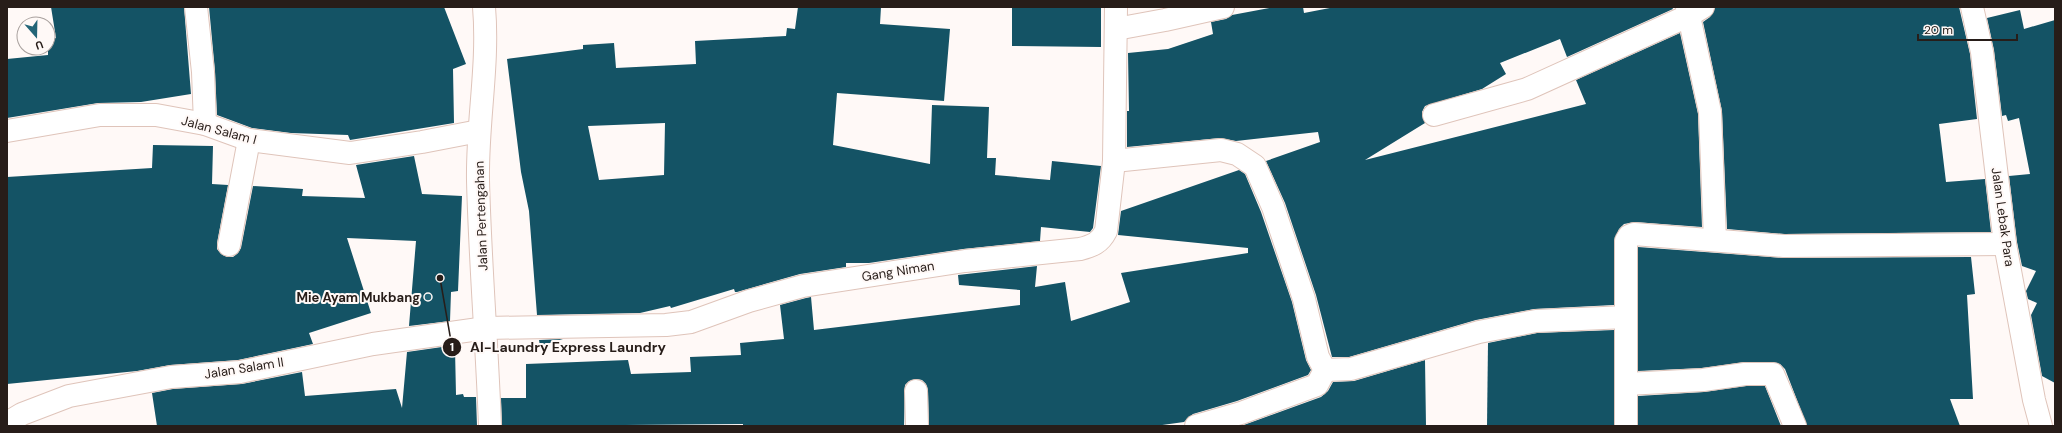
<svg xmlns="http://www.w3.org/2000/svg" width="2062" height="433" font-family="'DM Sans',sans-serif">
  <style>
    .building { fill: #145365; fill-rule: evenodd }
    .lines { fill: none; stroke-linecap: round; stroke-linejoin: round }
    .minor-casing { stroke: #dfc4ba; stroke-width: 24 }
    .minor { stroke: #fff; stroke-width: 22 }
    .poi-dot { fill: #236578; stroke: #fff9f7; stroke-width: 1.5 }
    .labels { text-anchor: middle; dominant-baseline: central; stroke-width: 4; stroke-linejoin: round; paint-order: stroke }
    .street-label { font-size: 13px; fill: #271d19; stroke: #fff9f7 }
    .poi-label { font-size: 13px; font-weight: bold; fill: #271d19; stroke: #fff9f7; text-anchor: end }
    .leader { fill: none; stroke: #271d19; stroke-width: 1.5 }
    .callout-dot { fill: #271d19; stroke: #fff9f7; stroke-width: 1.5 }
    .mark-label { font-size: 12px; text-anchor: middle; font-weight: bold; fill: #fff }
    .callout-label { font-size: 14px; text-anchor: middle; font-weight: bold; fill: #271d19; stroke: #fff9f7; stroke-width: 4; stroke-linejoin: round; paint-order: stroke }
  </style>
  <rect width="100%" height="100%" fill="#fff9f7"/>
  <!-- building -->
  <g class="building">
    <path d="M51 7H184L191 94 141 102 98 103 7 118V59L48 55V40L56 38Z"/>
    <path d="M209 7H444L466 64 453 69 454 123 350 140 348 135 291 133 252 128 217 115 215 71Z"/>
    <path d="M798 7H881L880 24 950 29 944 101 837 93 833 145 930 164 932 105 989 107 987 158H996L995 175 1050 180 1052 161 1101 166 1093 228 1090 232 1041 227 1040 241 963 249 869 263H846V267L800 274 737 292H735L734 289 671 308 670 306 640 313 537 315 529 211 521 172 507 59 583 49V45L614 43 616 68 696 64 695 41 786 36 787 28 795 29ZM665 123 664 175 599 180 588 126Z"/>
    <path d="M1012 7H1101V47L1012 46Z"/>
    <path d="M1275 7H1303L1304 13 1335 7H1672L1673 9 1567 57 1560 39 1500 63 1506 74 1482 89 1425 106 1422 112 1425 123 1365 160 1586 104 1576 80 1680 33 1698 114 1702 227 1635 222 1624 224 1619 229 1614 241V305L1534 309 1476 320 1349 357H1332L1316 295 1285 203 1266 161 1320 142 1318 132 1236 141 1220 138 1127 147V111H1129L1128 53 1168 49 1213 34 1211 22 1226 19 1232 15Z"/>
    <path d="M1719 7H1959L1970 54 1977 119 1939 124 1946 182 1985 179 1991 232 1784 234 1727 229 1722 111 1703 22 1710 17 1715 8Z"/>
    <path d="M2020 10 2024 29 2055 20V383L2042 376 2031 315 2037 303 2028 299 2026 291 2036 271 2022 266 2017 242 2009 176 2030 174 2019 118 2008 121 2006 115 2002 116 1994 50 1987 18Z"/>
    <path d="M153 145 213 146 212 184 228 185 217 243V249L221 254 227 257H233L238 253 241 248 253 186 303 189 302 196 365 198 356 165 414 156 422 194 462 196 458 291 451 292 450 321 409 326 416 241 347 238 371 313 309 333 313 344 238 360 170 365 137 371 7 384V177L152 168Z"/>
    <path d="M1239 170 1245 174 1261 212 1292 302 1306 360 1311 370 1308 375 1237 401 1193 414 1184 422 1155 426H929L928 390 926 384 922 380 916 379 909 381 905 385 904 426H743V424L502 426 501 398H526V364L628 360 631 374 691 372 690 357 741 355 740 343 784 339 780 305 806 298 811 297 814 330 1020 305V290L959 285 958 275 1037 266 1035 287 1065 282 1071 321 1130 302 1121 273 1248 253V248L1118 235 1121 211Z"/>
    <path d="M1638 247 1784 258 1971 257 1975 294 1967 295 1973 399H1950L1960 426H1807L1785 369 1780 364 1773 362H1745L1702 368 1638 371Z"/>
    <path d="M1614 330V426H1487L1488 343 1537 333Z"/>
    <path d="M563 339 540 346 539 340Z"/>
    <path d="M449 346V349H455L456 395 463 394 464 397H476L477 426H157L152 393 173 389 242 384 302 372 305 396 396 389 402 408 407 352Z"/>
    <path d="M1425 360 1426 426H1241L1321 397 1328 391 1333 382 1354 381Z"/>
    <path d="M1746 386H1765L1781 426H1638V396L1704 392Z"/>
  </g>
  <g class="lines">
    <defs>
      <g id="minor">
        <path d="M196 7 203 72 205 124"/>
        <path d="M484 7C489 64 477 122 478 180 480 262 487 344 490 426"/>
        <path d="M1687 7 1710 112 1715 240"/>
        <path d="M1972 7 1982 52 2005 244 2034 400 2041 426"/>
        <path d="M1116 29 1165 20 1223 7"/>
        <path d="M1434 115 1527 89 1690 15 1703 7"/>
        <path d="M7 131 100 115H156L205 124 249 140 350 153 422 142 479 131"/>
        <path d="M1114 161 1221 150 1237 154 1255 166 1273 207 1304 299 1318 357 1325 370 1351 369 1479 332 1536 321 1626 317"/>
        <path d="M229 245 249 140"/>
        <path d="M1626 384 1703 380 1745 374H1773L1795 426"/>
        <path d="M916 391 917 426"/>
        <path d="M7 423 22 414 69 396 171 377 240 372 373 344 486 328 666 325 691 322 749 301 803 286 965 261 1080 249C1092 246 1100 243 1106 231L1114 161 1116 7"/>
        <path d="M1196 426 1241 413 1317 385 1325 370"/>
        <path d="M1626 426V241L1629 236 1634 234 1784 246 2005 244"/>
      </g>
    </defs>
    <!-- minor casing -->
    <use href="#minor" class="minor-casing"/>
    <!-- minor -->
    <use href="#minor" class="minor"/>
  </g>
  <!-- markers -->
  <circle class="poi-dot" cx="428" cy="297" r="4"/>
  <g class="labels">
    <!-- street labels -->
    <g class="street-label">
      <text transform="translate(219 130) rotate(15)">Jalan Salam I</text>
      <text transform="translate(481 216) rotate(-92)">Jalan Pertengahan</text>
      <text transform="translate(2003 217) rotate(82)">Jalan Lebak Para</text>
      <text transform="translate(898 271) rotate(-9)">Gang Niman</text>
      <text transform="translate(244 368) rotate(-9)">Jalan Salam II</text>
    </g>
    <!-- poi labels -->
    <g class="poi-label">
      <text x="420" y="297">Mie Ayam Mukbang</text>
    </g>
  </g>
  <!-- callouts -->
  <path class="leader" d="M440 278L452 347"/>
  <g class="callout-dot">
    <circle cx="440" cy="278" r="4"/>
    <circle cx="452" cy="347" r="10"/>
  </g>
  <g class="mark-label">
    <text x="452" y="351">1</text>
  </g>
  <g class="callout-label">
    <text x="568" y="352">Al-Laundry Express Laundry</text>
  </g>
  <!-- border -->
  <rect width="2062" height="433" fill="none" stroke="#271d19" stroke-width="16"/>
  <!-- north arrow -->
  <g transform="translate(36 36) rotate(160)"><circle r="19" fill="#fff9f7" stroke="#a9a19e"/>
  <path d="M0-3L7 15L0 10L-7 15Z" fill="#236578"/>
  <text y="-6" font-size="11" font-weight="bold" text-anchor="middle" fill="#271d19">U</text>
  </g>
  <!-- scale -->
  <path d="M1918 34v6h99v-6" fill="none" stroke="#271d19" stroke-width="2"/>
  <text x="1924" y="34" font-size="12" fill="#271d19" stroke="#fff9f7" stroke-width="3" paint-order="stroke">20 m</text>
</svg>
